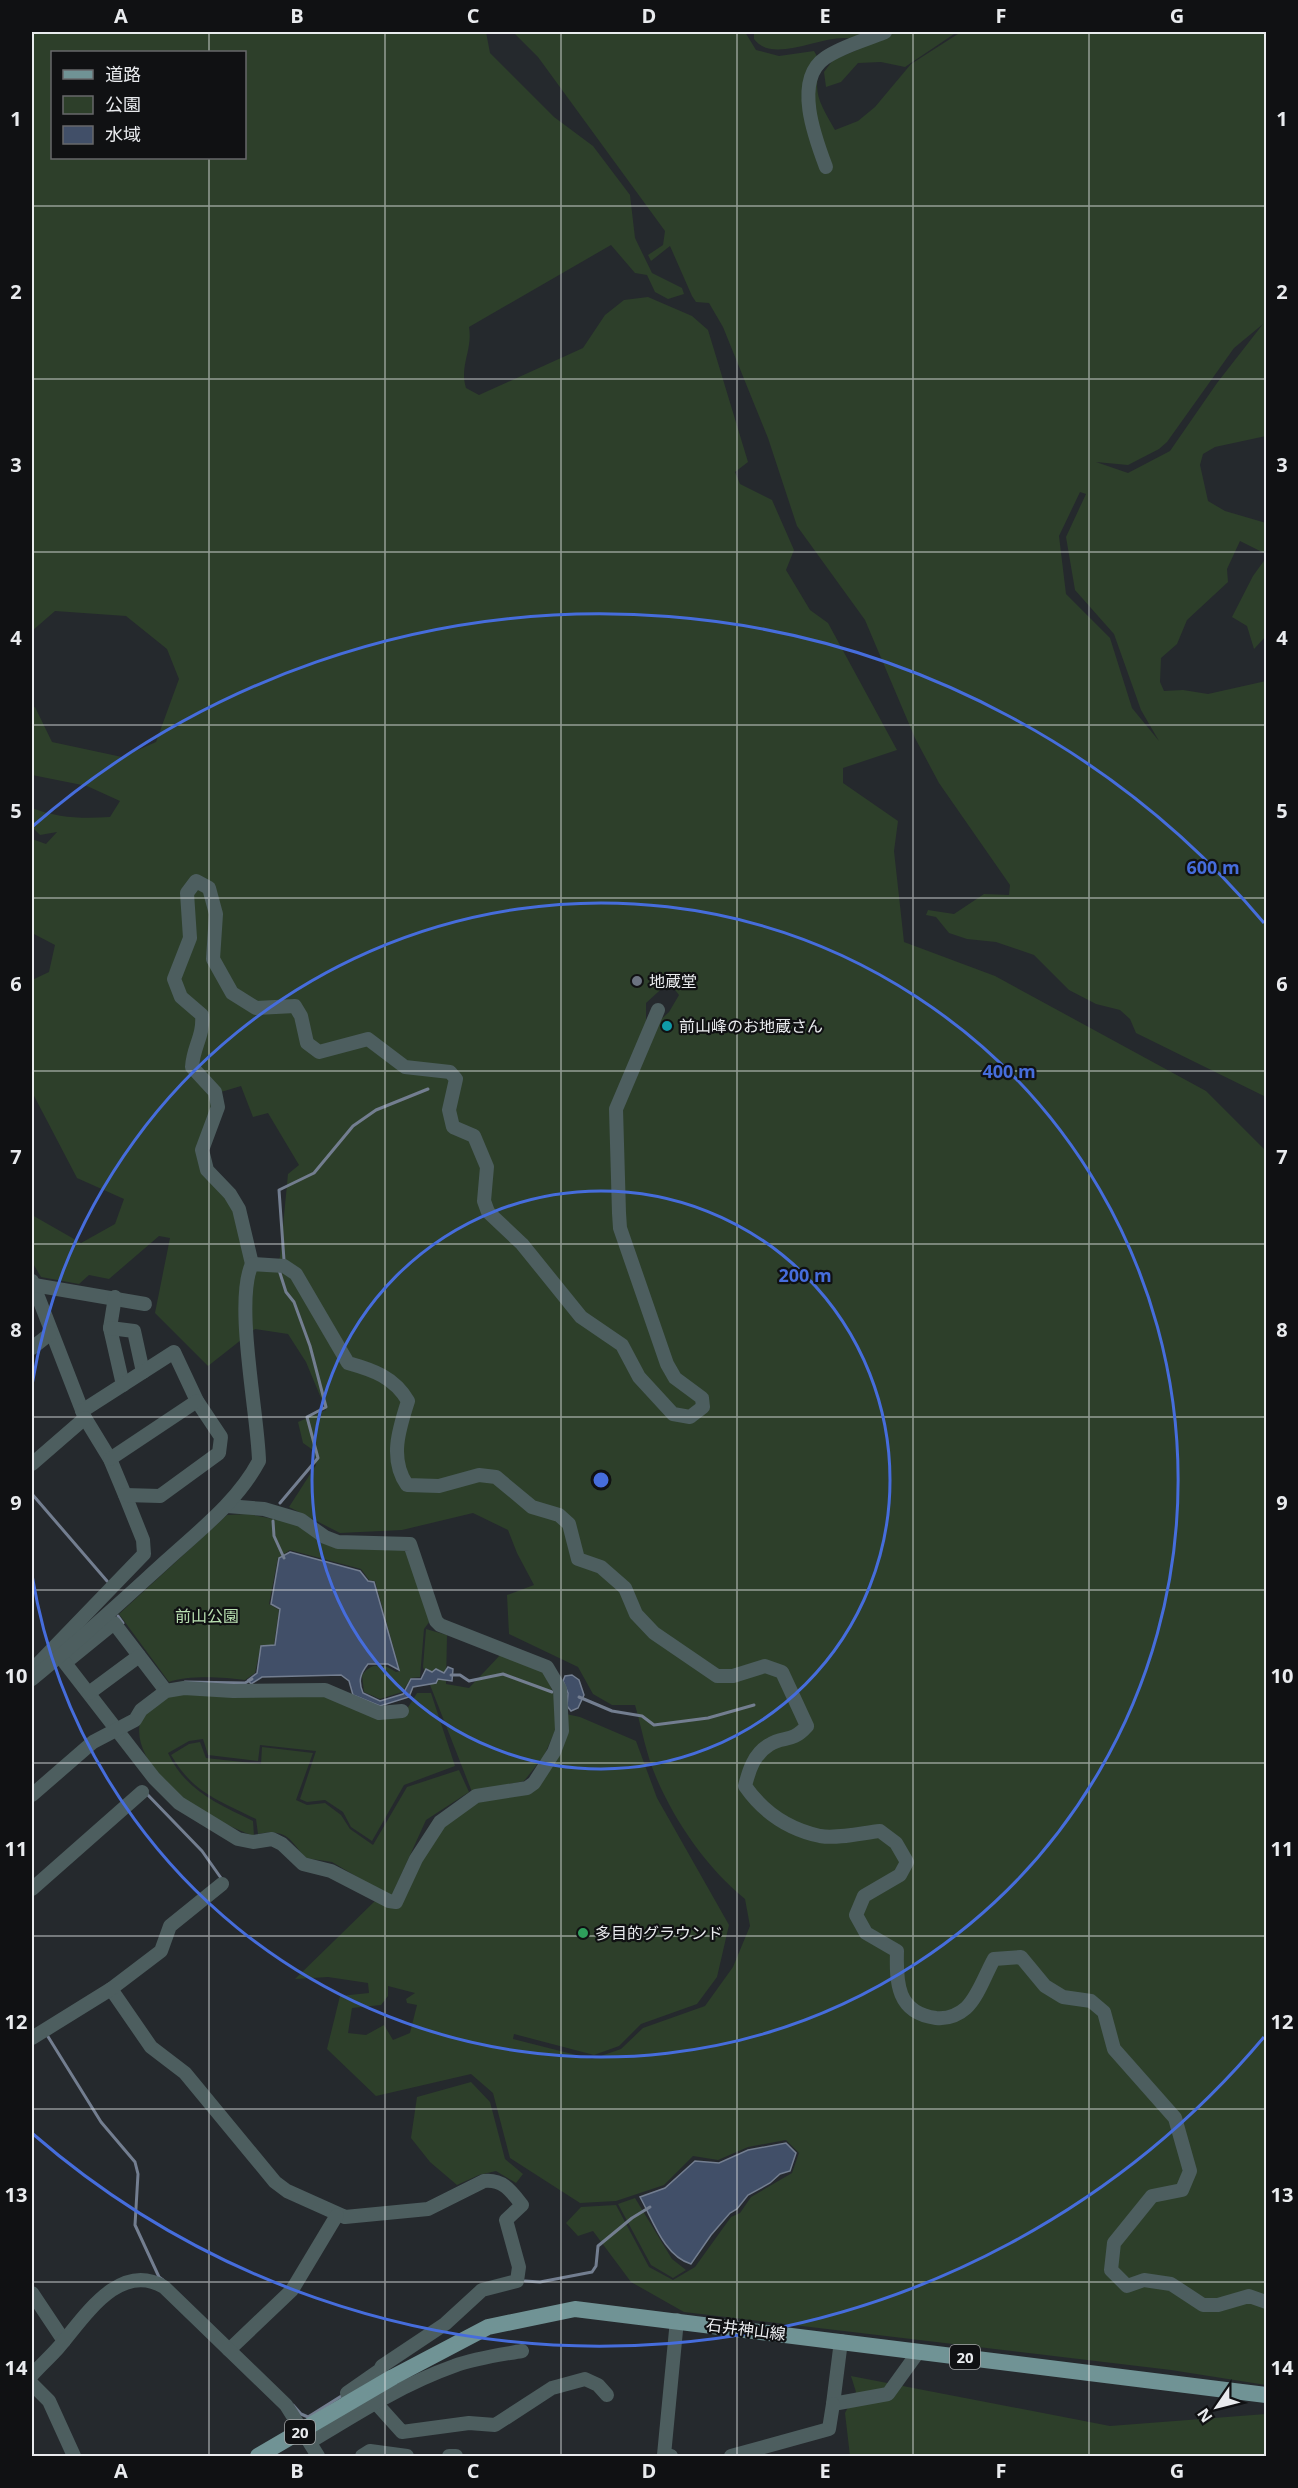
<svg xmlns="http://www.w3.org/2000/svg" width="1298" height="2488" font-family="'Open Sans','Noto Sans JP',sans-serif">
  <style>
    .green { fill: #2d3f2a; fill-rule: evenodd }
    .water { fill: #414f68; stroke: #737e90; stroke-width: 1.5 }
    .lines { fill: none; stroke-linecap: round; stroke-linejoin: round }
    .stream { stroke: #737e90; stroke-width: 3 }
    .minor { stroke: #4d5e5f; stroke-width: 14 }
    .major { stroke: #709395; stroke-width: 16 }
    .grid { fill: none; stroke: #e9ebee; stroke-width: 1.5; stroke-opacity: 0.55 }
    .ring { fill: none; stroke: #466ddc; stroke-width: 3 }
    .worship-dot { fill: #6b7280; stroke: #101113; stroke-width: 2 }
    .culture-dot { fill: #0f9aa8; stroke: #101113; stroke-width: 2 }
    .leisure-dot { fill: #2e9e5b; stroke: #101113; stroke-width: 2 }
    .labels { text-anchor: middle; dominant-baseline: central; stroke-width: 4.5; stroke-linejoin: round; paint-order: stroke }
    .shield { fill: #101113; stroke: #a8aaac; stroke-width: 1.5 }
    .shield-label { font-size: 15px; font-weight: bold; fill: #e9ebee }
    .poi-label { font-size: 16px; fill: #e9ebee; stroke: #101113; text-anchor: start }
    .park-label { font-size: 16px; fill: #b9e0b1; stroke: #101113 }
    .street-label { font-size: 16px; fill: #e9ebee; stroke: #101113 }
    .centre { fill: #466ddc; stroke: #101113; stroke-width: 3 }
    .ring-label { font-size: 18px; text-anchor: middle; font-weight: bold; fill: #466ddc; stroke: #101113; stroke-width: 4.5; stroke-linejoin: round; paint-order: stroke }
    .neatline { fill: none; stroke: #e9ebee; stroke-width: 2 }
    .grid-label { font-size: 20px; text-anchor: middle; font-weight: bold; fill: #e9ebee }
  </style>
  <rect width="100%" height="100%" fill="#25292d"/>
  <!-- green -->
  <g class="green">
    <path d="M32 32H486L490 53 554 117 593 146 630 195 635 238 652 273 682 288 684 294 668 299 655 292 647 275 635 273 611 245 469 327C473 350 459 366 466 388L479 395 583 348 605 315 624 300 648 297 692 316 708 330 748 462 735 472 740 484 772 500 794 550 786 570 810 610 828 623 897 750 843 768V783L898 821 894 851 904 942 995 976 1206 1091 1266 1151V2385L1171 2370 684 2312 631 2282 593 2231 578 2236 566 2223 581 2207 616 2205 649 2267 673 2280 695 2267 731 2217 740 2213 751 2197 792 2173 799 2153 786 2140 748 2147 718 2160 693 2156 664 2185 616 2201 580 2203 510 2158 493 2093 471 2074 376 2096 327 2049 340 1996 369 1993 368 1983 328 1977 295 1979 376 1900 393 1907 444 1824 478 1799 530 1792 566 1714 580 1717 636 1741 657 1798 729 1925 717 1977 697 2004 641 2024 619 2046 594 2055 514 2034 513 2039 592 2059 621 2049 643 2028 705 2006 733 1967 750 1926 745 1899C707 1868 675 1822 656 1777 646 1754 642 1729 635 1705H612L593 1694 578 1667 509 1634 507 1595 534 1585 517 1553 508 1530 473 1513 402 1530 340 1533 289 1507 316 1465 313 1450 303 1443 298 1422 326 1410 306 1362 288 1334 255 1329 208 1366 155 1313 170 1238 159 1236 109 1279 89 1275 79 1284 41 1277 32 1262V1215L81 1243 115 1224 124 1199 77 1178 32 1092V980L49 972 55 945 32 933V839L46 844 57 832 40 835 32 827V808C58 818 82 819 110 817L120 801 87 786 32 775V708L35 707 52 742 122 757 156 742 179 679 167 649 126 616 55 611 32 631ZM52 52H244V158H52ZM669 982 679 995 669 1012 656 1024 646 1023V1003ZM241 1086 253 1117 268 1113 299 1165 288 1174 280 1257 275 1268 247 1267 235 1210 199 1147 213 1107 211 1095ZM388 1986 415 1993 406 1999 407 2003 417 2005 410 2033 393 2040 384 2025 366 2035 348 2033 352 2008 381 2005 388 1996Z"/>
    <path d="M513 32H745L756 50 779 56 814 51 822 65C810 91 822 107 835 130L858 121 875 107 911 64 961 32H1266V436L1215 447 1203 454 1200 465 1208 501 1225 511 1266 523V554L1240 541 1227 569 1228 582 1187 620 1177 644 1161 658 1160 682 1164 691 1183 690 1208 694 1266 681V1097L1136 1033 1130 1019 1120 1010 1096 1004 1069 990 1034 955 996 942 967 939 949 933 936 917 926 915 928 910 954 914 984 894 1009 895 1010 885 939 783 915 738 865 620 797 526 768 438 723 327 709 303 696 302 692 296 670 246 651 261 648 255 663 245 665 231 538 57ZM1263 324 1217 383 1170 451 1128 473 1096 462 1128 465 1159 449 1167 442 1234 348ZM1080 492 1086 494 1066 537 1075 590 1114 634 1141 710 1159 741 1132 708 1110 638 1066 594 1059 536Z"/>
    <path d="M754 32H957L905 67 881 62 858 63 841 82 826 87 824 72 833 60 857 50 853 39C824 32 774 66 754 39Z"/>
    <path d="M1266 558V636L1254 649 1247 626 1232 617 1253 576Z"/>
    <path d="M248 1514 299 1524 310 1532 403 1549 409 1555 430 1621 424 1629 420 1677 411 1678 402 1692 380 1699 364 1692 362 1675C372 1662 383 1663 396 1672L400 1671 375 1581 369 1580 361 1569 290 1550 278 1558 269 1604 279 1610 274 1645H261L255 1673 245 1680C223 1677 188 1675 169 1682L119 1614 227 1515Z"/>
    <path d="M426 1629 447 1635 446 1684 469 1688 503 1652 545 1672 557 1703 555 1731 544 1756 524 1781 472 1792 423 1667Z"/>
    <path d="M182 1692 329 1695 405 1712 417 1693H431L455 1766 404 1785 372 1841 351 1827 343 1812 325 1800 307 1802 300 1799 316 1751 260 1745 258 1761 208 1755 203 1739 189 1741 168 1753C185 1790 218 1804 253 1821L254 1836C232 1828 211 1818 192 1805 148 1775 104 1711 182 1692Z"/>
    <path d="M200 1742 206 1758 261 1764 262 1747 313 1753 296 1800 307 1805 325 1803 341 1815 350 1829 373 1845 407 1787 459 1770 469 1792 426 1820 391 1897 332 1862 305 1858C289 1837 285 1829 258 1834L256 1819C218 1800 193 1793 171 1755L189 1744Z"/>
    <path d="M471 2082 490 2102 505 2159 523 2174 516 2183 496 2171 479 2175 457 2185 430 2162 411 2138 417 2097Z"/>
    <path d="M635 2198 672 2259 686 2270 673 2278 651 2265 618 2204Z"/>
    <path d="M851 2376 1110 2426 1266 2414V2456H850L845 2413 856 2392Z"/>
  </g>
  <!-- water -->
  <g class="water">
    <path d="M290 1552 360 1571 368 1581 374 1582 399 1670 388 1664H368C360 1674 358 1681 363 1693L380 1701 403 1694 411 1679H421L426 1669 432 1672 436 1669 444 1673 448 1667 453 1669 452 1681 438 1679 436 1683 413 1687 409 1697 380 1706 353 1695 349 1681 341 1675 262 1677 251 1684 248 1680 257 1673 261 1646 275 1645 280 1609 271 1604 279 1558Z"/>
    <path d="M572 1675 579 1680 584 1695 578 1708 571 1711 567 1706 568 1693 563 1681 565 1676Z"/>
    <path d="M786 2143 796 2153 790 2171 780 2174 770 2183 748 2195 737 2209 730 2213 711 2235 691 2264C664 2256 653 2220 640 2197L665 2188 695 2161 719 2163 748 2150Z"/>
  </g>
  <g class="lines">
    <!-- stream -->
    <g class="stream">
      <path d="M284 1260 279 1190 314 1173 353 1126 376 1110 428 1089"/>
      <path d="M279 1270 286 1292 294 1302 310 1346 326 1407 307 1417 318 1458 280 1503"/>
      <path d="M32 1494 107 1581"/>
      <path d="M273 1521 274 1536 284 1558"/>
      <path d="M118 1616 123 1623"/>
      <path d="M451 1675H460L469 1681 503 1674 552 1692"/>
      <path d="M185 1682 245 1683 252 1679"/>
      <path d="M579 1697 612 1711 642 1716 654 1725 708 1718 754 1705"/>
      <path d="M145 1792 202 1851 221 1878"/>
      <path d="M47 2035 101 2122 135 2162 138 2174 135 2225 159 2277 163 2280"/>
      <path d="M525 2281 540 2282 592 2272 596 2266 598 2246 632 2218 650 2207"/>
      <path d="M293 2405 301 2414 308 2417 343 2395"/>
    </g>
    <!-- minor -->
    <g class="minor">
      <path d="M826 167C815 138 793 80 825 58 842 46 866 40 885 32"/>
      <path d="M252 1264 239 1209 230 1194 207 1170 202 1150 218 1107 215 1092 192 1067C193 1047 204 1036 202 1015L181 997 174 979 190 938 187 893 196 881 209 888 216 914 213 959 232 993 256 1008 295 1006 301 1016 307 1043 319 1052 368 1039 405 1067 450 1072 456 1079 449 1110 453 1127 474 1136 487 1167 484 1201 488 1212 522 1244 581 1317 622 1345 639 1377 673 1414 690 1417 703 1407 702 1398 675 1378 667 1364 620 1228 619 1213 616 1109 658 1010"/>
      <path d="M32 1281 85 1418 110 1459 125 1495 143 1540 144 1554 32 1670"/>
      <path d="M34 1285 145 1304"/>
      <path d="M115 1297 110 1328 123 1385"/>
      <path d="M110 1328 134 1331 143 1372"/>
      <path d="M32 1348 51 1333"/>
      <path d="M82 1411 174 1352 197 1401 221 1437 219 1453 160 1496 125 1495"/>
      <path d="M110 1459 197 1401"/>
      <path d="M32 1464 85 1418"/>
      <path d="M71 1658 114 1623 166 1691"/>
      <path d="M65 1663 154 1778 179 1803 238 1839 253 1842 272 1839 282 1844 303 1864 331 1871 389 1901 396 1902 416 1859 440 1822 476 1796 527 1788 534 1783 554 1752 562 1731 560 1689 547 1667 440 1625 436 1621 410 1544 338 1542 325 1537 301 1520 264 1509 227 1506"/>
      <path d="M32 1679C78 1642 122 1601 166 1561 200 1530 237 1502 259 1461 258 1414 234 1302 252 1264L284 1266 296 1274 348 1363C373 1370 394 1377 408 1401 399 1429 389 1459 407 1485L439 1486 479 1475 496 1477 532 1507 559 1515 569 1524 578 1559 601 1567 625 1588 636 1614 654 1633 717 1676H733L765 1666 782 1672 807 1726C791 1744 784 1735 769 1745 754 1754 749 1770 745 1786 763 1812 788 1829 820 1836 838 1839 862 1833 880 1831L896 1843 907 1862 900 1875 864 1896 856 1915 866 1933 897 1951C896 1983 897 2013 936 2018 947 2019 957 2016 966 2008 978 1997 986 1973 994 1959L1021 1957 1045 1986 1063 1997 1091 2001 1104 2012 1114 2049 1175 2118 1190 2171 1182 2190 1152 2196 1114 2243 1111 2270 1127 2286 1144 2280 1171 2284 1203 2305H1218L1249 2296 1266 2302"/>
      <path d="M89 1693 139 1656"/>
      <path d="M32 1795 93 1742 135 1720 141 1710 166 1691 184 1688 233 1691 325 1690 379 1713 402 1711"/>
      <path d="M32 1889 142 1792"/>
      <path d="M111 1989 151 2047 185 2073 275 2182 287 2191 345 2217 428 2209 484 2181C503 2179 511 2191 522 2205L506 2220 519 2267 517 2281 482 2290 445 2324 382 2366 380 2370 347 2393 352 2401"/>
      <path d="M32 2038 111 1989 161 1951 170 1926 222 1884"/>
      <path d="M32 2293 64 2341"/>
      <path d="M841 2341 833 2404 888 2394 919 2351"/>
      <path d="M229 2350 292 2290 337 2215"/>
      <path d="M32 2375C40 2366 50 2357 58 2348 84 2318 119 2260 164 2287L286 2405 318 2456"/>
      <path d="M32 2384 49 2401 74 2456"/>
      <path d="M375 2402 402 2432 469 2423 495 2425 552 2388 585 2379 598 2385 607 2395"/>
      <path d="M310 2442C356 2414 403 2384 454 2366 475 2358 499 2355 522 2351"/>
      <path d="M362 2456 370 2451 407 2456"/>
      <path d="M449 2456H456"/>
      <path d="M671 2456 664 2455 677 2320"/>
      <path d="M731 2456 829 2429 833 2404"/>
    </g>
    <!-- major -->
    <path class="major" d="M258 2456 393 2377 488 2327 575 2309 1266 2395"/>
  </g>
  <!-- grid -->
  <path class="grid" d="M209 32V52M385 32V2456M561 32V2456M737 32V2456M913 32V2456M1089 32V2456M209 158V2456M32 206H1266M32 379H1266M32 552H1266M32 725H1266M32 898H1266M32 1071H1266M32 1244H1266M32 1417H1266M32 1590H1266M32 1763H1266M32 1936H1266M32 2109H1266M32 2282H1266"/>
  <!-- distance rings -->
  <g class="ring">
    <circle cx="601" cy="1480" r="289"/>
    <path d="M32 1385A577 577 0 1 1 32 1575"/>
    <path d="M1264 2037A866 866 0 0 1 33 2134M33 826A866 866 0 0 1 1264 923"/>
  </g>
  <!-- markers -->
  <circle class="worship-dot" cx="637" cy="981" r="6"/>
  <circle class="culture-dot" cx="667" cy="1026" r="6"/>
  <circle class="leisure-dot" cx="583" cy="1933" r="6"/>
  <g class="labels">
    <!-- shield labels -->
    <g class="shield">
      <rect x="950" y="2345" width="30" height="24" rx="4.5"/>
      <rect x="285" y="2420" width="30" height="24" rx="4.5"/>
    </g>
    <g class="shield-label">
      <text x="965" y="2357">20</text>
      <text x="300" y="2432">20</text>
    </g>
    <!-- poi labels -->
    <g class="poi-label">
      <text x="649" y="981">地蔵堂</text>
      <text x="679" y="1026">前山峰のお地蔵さん</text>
      <text x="595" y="1933">多目的グラウンド</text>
    </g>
    <!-- park labels -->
    <g class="park-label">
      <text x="207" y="1616">前山公園</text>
    </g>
    <!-- street labels -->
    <g class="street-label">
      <text transform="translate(746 2329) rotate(7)">石井神山線</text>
    </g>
  </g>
  <circle cx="601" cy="1480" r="9" class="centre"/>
  <g class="ring-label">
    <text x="1213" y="874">600 m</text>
    <text x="1009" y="1078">400 m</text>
    <text x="805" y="1282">200 m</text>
  </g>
  <!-- border -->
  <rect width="1298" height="2488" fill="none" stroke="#101113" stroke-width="66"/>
  <!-- legend -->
  <rect x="51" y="51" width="195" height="108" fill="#101113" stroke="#67686b" stroke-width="1.5"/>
  <rect x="63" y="70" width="30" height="9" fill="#709395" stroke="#67686b" stroke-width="1.5"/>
  <text x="105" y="81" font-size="18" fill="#e9ebee">道路</text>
  <rect x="63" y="96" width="30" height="18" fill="#2d3f2a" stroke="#67686b" stroke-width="1.5"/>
  <text x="105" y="111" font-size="18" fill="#e9ebee">公園</text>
  <rect x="63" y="126" width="30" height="18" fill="#414f68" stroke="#67686b" stroke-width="1.5"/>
  <text x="105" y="141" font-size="18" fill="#e9ebee">水域</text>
  <!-- north arrow -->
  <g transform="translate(1217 2407) rotate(235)" stroke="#101113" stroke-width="4.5" paint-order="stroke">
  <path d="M0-4.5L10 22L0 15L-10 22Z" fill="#e9ebee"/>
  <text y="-9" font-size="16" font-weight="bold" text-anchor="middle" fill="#e9ebee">N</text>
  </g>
  <rect x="33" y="33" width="1232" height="2422" class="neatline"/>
  <g class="grid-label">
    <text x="121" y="23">A</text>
    <text x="297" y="23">B</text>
    <text x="473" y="23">C</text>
    <text x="649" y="23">D</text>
    <text x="825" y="23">E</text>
    <text x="1001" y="23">F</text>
    <text x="1177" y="23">G</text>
    <text x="16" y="126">1</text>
    <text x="1282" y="126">1</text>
    <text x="16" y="299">2</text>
    <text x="1282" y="299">2</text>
    <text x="16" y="472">3</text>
    <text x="1282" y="472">3</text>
    <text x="16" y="645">4</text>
    <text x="1282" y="645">4</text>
    <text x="16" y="818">5</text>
    <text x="1282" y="818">5</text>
    <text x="16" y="991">6</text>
    <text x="1282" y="991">6</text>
    <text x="16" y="1164">7</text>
    <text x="1282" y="1164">7</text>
    <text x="16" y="1337">8</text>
    <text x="1282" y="1337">8</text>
    <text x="16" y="1510">9</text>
    <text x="1282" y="1510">9</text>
    <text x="16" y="1683">10</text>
    <text x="1282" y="1683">10</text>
    <text x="16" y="1856">11</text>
    <text x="1282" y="1856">11</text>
    <text x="16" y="2029">12</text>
    <text x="1282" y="2029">12</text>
    <text x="16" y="2202">13</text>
    <text x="1282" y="2202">13</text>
    <text x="16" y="2375">14</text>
    <text x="1282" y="2375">14</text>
    <text x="121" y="2478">A</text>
    <text x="297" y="2478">B</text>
    <text x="473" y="2478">C</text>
    <text x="649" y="2478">D</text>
    <text x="825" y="2478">E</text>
    <text x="1001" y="2478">F</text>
    <text x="1177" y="2478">G</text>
  </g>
</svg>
